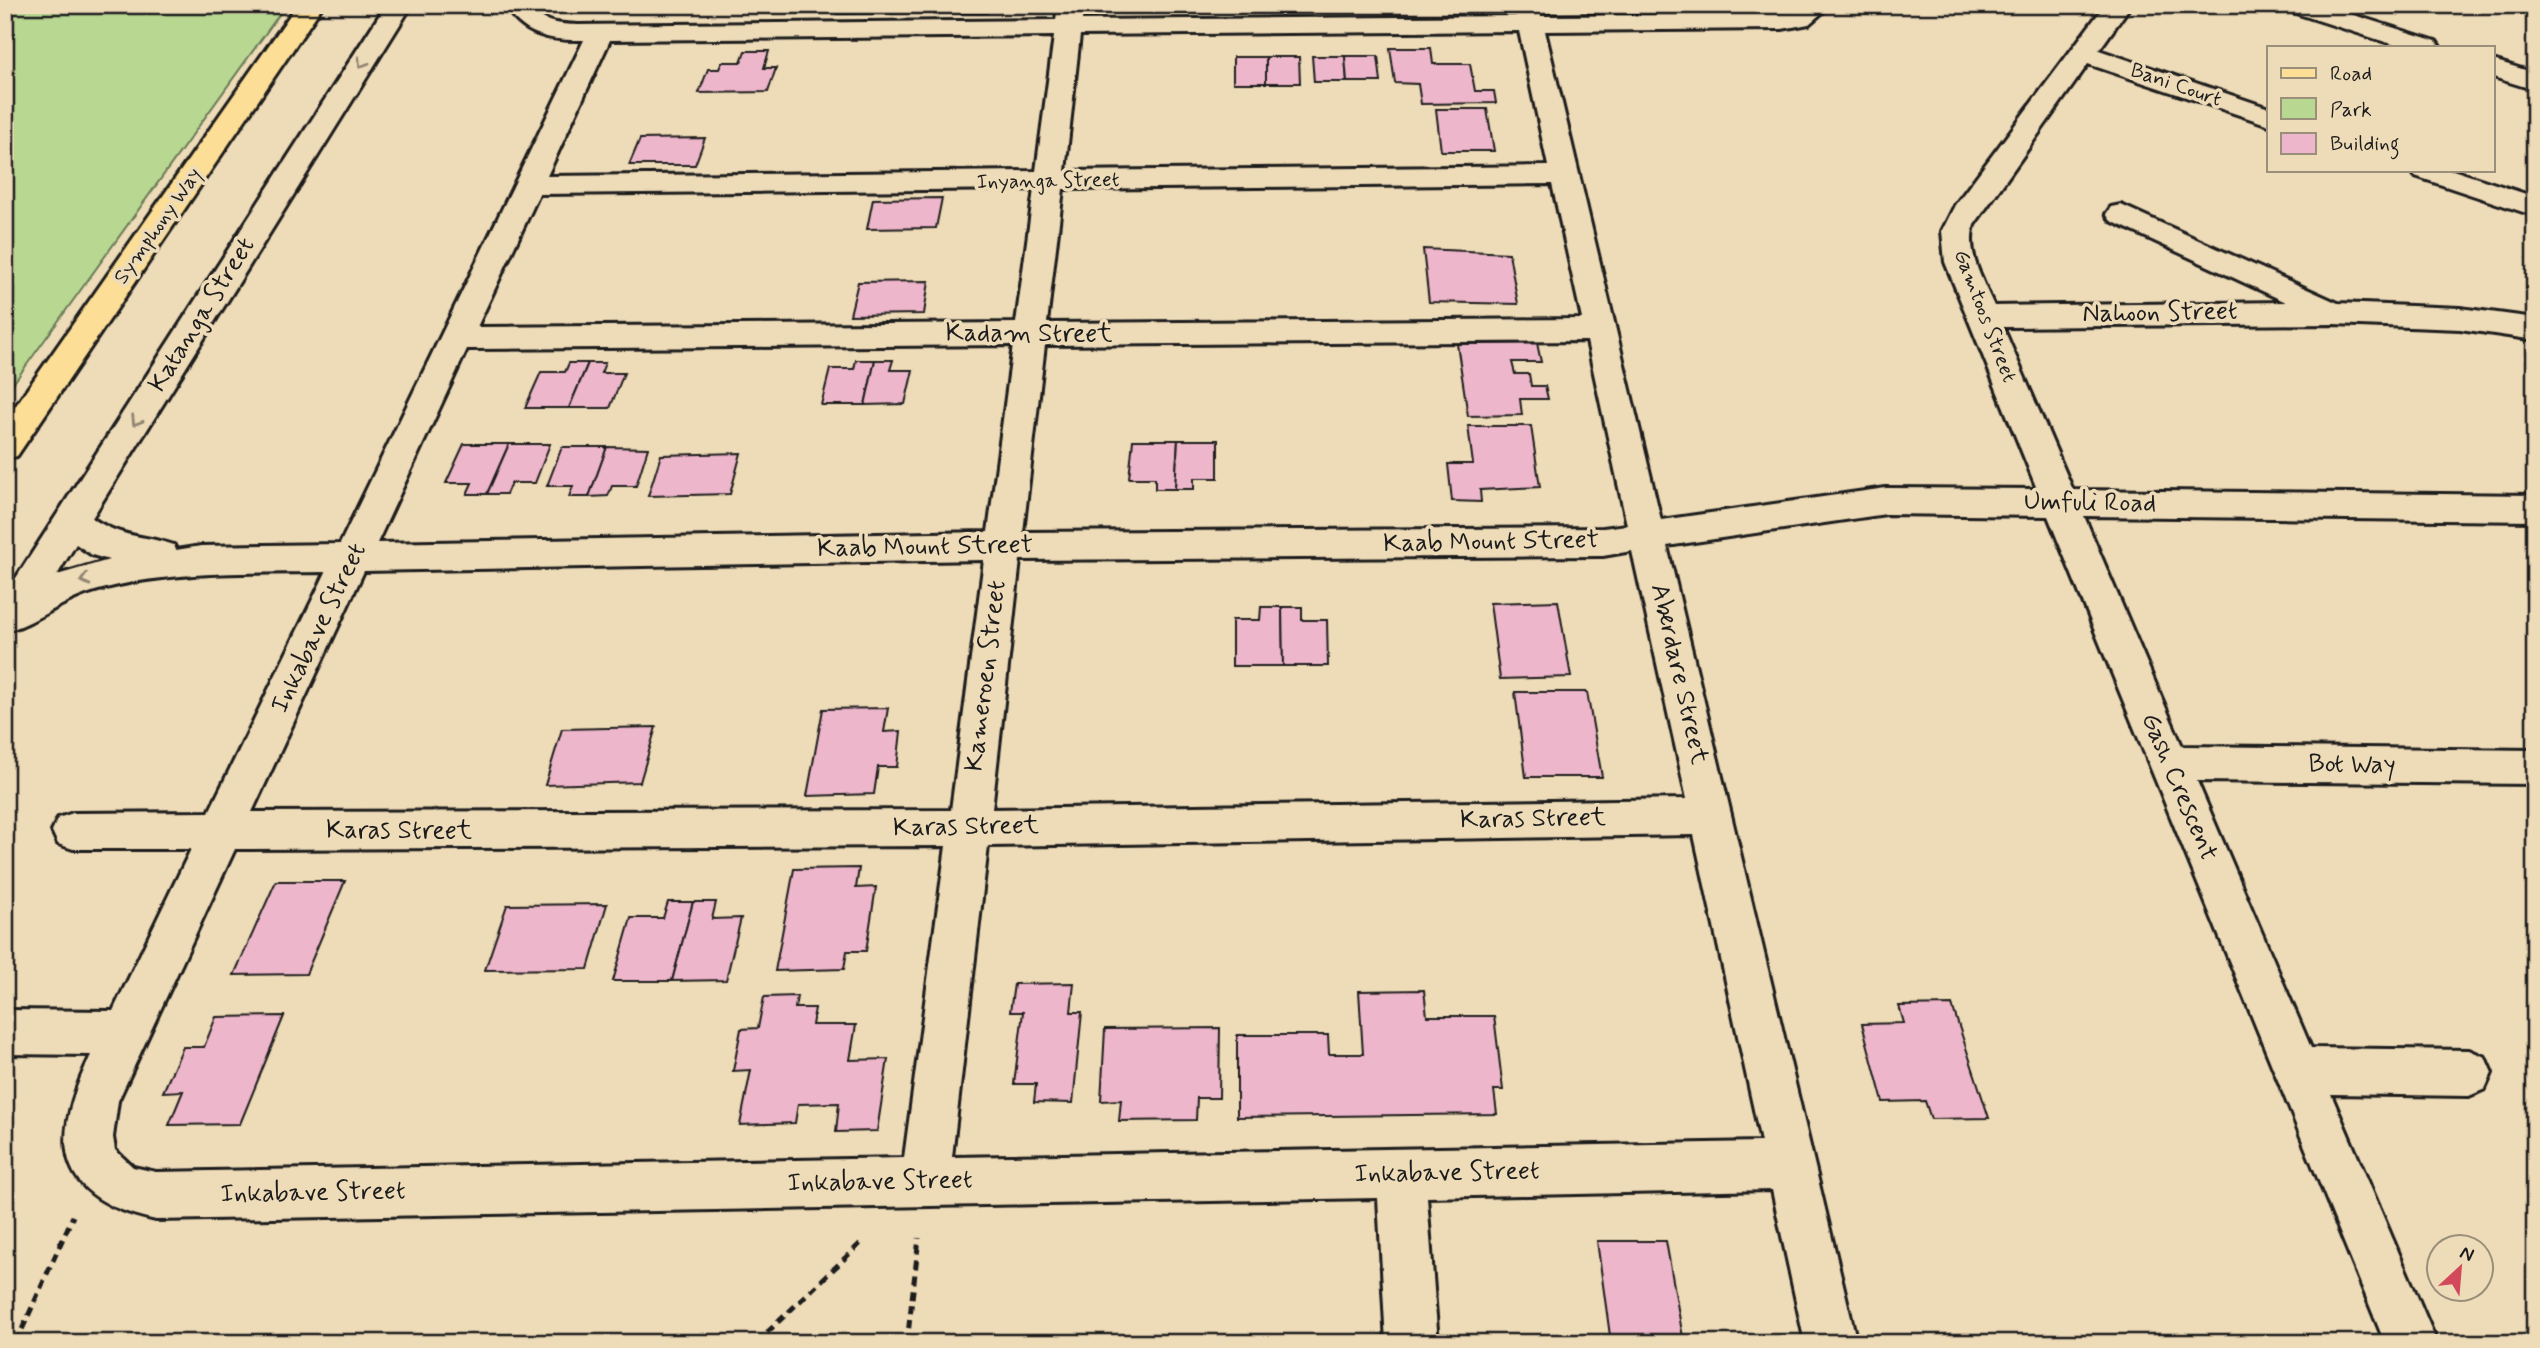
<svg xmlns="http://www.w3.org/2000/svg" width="2540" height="1348" font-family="Mynerve,sans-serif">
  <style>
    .green { fill: #b8d892; stroke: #6a7a57; stroke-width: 2 }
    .building { fill: #eeb6ca; stroke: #1c1c1c; stroke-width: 2 }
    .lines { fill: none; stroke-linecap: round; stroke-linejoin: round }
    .minor-casing { stroke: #1c1c1c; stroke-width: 6 }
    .major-casing { stroke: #1c1c1c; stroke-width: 6 }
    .path { stroke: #1c1c1c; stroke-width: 5; stroke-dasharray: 9 6; stroke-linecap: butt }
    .minor { fill: #eedbb8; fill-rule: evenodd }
    .major { fill: #fdde96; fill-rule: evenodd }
    .oneway { stroke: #908572 }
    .labels { text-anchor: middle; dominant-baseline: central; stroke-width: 7; stroke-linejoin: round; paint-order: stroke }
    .far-street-label { font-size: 21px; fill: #1c1c1c; stroke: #eedbb8 }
    .street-label { font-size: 26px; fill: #1c1c1c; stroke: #eedbb8 }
  </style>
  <rect width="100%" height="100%" fill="#eedbb8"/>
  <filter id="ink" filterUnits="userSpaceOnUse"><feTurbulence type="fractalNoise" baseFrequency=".0143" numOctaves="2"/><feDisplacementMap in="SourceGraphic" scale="14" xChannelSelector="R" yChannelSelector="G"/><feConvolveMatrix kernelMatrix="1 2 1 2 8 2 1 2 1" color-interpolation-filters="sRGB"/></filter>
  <g filter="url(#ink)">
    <!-- green -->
    <path class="green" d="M5 5H286L5 395Z"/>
    <!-- building -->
    <g class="building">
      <path d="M840 5H914L912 13 837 14Z"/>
      <path d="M955 5H988L987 13H953Z"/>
      <path d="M1390 48H1431L1433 64H1470L1475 91H1494L1496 103 1421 104 1418 84 1395 83Z"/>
      <path d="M745 51H769L764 68H776L768 92 699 93 708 69H719L722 62H741Z"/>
      <path d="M1312 56H1345L1347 82H1314Z"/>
      <path d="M1345 56H1378L1381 82H1347Z"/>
      <rect x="1233" y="57" width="33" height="26"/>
      <path d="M1266 57H1299L1300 83H1266Z"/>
      <path d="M1436 109H1487L1494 151H1441Z"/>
      <path d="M705 138 695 165H629L640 139Z"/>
      <path d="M942 198 936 228 867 229 873 199Z"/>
      <path d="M1423 249 1509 253 1518 304 1429 302Z"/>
      <path d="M929 281 924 314 850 315 858 282Z"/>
      <path d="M1537 343 1541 362H1512L1515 374H1529L1531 386H1545L1548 399H1520L1522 415 1468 416 1457 344Z"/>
      <path d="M856 360H875L865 405H821L830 369H854Z"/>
      <path d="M875 360H893L890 370H913L905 404 865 405Z"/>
      <path d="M569 363H588L569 408H525L541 372H565Z"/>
      <path d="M588 363H605L601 373H624L610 408H569Z"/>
      <path d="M1468 426H1531L1540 487 1480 490 1481 502 1452 501 1448 464H1473Z"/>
      <path d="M1133 440H1178L1175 489H1155V478H1129Z"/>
      <path d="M1178 440H1218V478H1194V489H1175Z"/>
      <path d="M464 444H509L487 494H467L472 483H446Z"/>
      <path d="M509 444H550L535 483H511L506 494H487Z"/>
      <path d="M562 447H607L589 497H569L573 486H547Z"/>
      <path d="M607 447 648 448 636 486H612L608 496 589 497Z"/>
      <path d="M741 453 730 494 648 496 661 455Z"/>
      <path d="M1558 601 1571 677 1500 679 1490 603Z"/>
      <path d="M1261 607H1282L1283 666H1232V620H1260Z"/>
      <path d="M1282 607H1302V620H1327L1328 666H1283Z"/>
      <path d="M1515 692H1587L1602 777H1526Z"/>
      <path d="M888 708 884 732 901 731 897 767H878L874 794 807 796 823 709Z"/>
      <path d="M656 727 640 782 545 785 562 729Z"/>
      <path d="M859 868 856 888 876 887 866 951H847L844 969 775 971 794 869Z"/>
      <path d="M276 881H345L306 974 234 975Z"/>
      <path d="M668 902H693L672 981H613L631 918H663Z"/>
      <path d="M693 902H716L712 919 741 918 726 980 672 981Z"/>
      <path d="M607 904 588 969 485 970 507 905Z"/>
      <path d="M1074 983 1071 1012H1082L1073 1103 1034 1102 1036 1084H1014L1023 1012H1010L1014 984Z"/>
      <path d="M1424 990 1427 1016H1494L1503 1090H1494L1497 1114 1237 1117V1035H1328L1329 1054H1363L1359 991Z"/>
      <path d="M797 996 795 1008H815L812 1025H856L850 1060 888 1059 877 1131 836 1132 839 1103 798 1104 795 1123 740 1125 751 1070 733 1071 741 1029 758 1028 764 997Z"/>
      <path d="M1952 1005 1989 1118 1931 1119 1925 1101 1883 1102 1862 1024 1904 1023 1899 1006Z"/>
      <path d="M284 1016 240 1124 169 1125 183 1091 163 1092 183 1047H204L216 1017Z"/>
      <path d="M1220 1028 1219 1098H1197L1196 1120 1119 1121 1121 1100 1101 1101 1105 1029Z"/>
      <path d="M1597 1241H1666L1684 1343H1611Z"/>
    </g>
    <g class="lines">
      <defs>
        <g id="minor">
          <path d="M386 5H412L92 518C123 539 140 534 174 545L176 550 201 546 340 544 584 40C551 41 522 36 505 5H531C541 24 559 24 578 25L1056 20 1058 5H1084L1082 20 1516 16 1513 5H1539L1541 16 1782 13 1793 12 1802 5H1831L1809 24 1782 29 1545 31 1661 520 1886 488 2037 489 1945 262 1942 231 1955 205 2105 5H2131L2099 50 2269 108V125L2088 64 1974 225C1966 253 1983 281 1994 306L2286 302 2111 221 2106 214 2111 207 2121 205 2338 303 2460 308 2535 318V340L2460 329 2334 324 2003 327 2073 490 2535 495V521L2084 516 2182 746 2535 750V784L2197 781 2311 1048 2469 1050 2485 1057 2492 1073 2485 1089 2469 1096 2331 1094 2437 1343H2385L2048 516 1886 514 1667 546 1857 1343H1805L1772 1190 1427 1197 1438 1343H1386L1378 1198 156 1220C52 1198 50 1139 91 1055L5 1054V1010L113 1011 191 849H73L58 844 52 831 58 818 73 813 209 812 326 572C252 573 156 570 86 594 60 603 39 620 13 629L5 626V595ZM1519 31 1548 166 1065 171 1080 35ZM1054 36 1036 171 547 176 610 40ZM1552 184 1582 319 1047 323 1063 189ZM1034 189 1016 323 477 327 539 194ZM1587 341 1627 525 1603 528 1023 532 1045 345ZM1013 345 988 532 377 543 467 349ZM76 544 92 555 109 560 57 575ZM1632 551 1687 799 992 809 1020 560 1603 556ZM984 560 951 810 252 812 364 571ZM1694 835 1761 1142 952 1157 988 846ZM946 846 904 1158 156 1172 133 1167 115 1150 113 1137 118 1101 235 849Z"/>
          <path d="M2282 5H2322L2436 41 2440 47H2401L2286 10Z"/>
          <path d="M2493 60 2535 73V90L2493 77Z"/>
          <path d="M2411 170H2453L2535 197V216L2415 176Z"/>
        </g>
        <path id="major" d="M297 5H323L17 456 5 459V421Z"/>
      </defs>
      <!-- minor casing -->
      <use href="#minor" class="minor-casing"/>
      <!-- major casing -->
      <use href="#major" class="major-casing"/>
      <!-- path -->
      <g class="path">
        <path d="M16 1343 73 1216"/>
        <path d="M756 1343 864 1240"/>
        <path d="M907 1343 919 1238"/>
      </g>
      <!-- minor -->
      <use href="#minor" class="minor"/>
      <!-- major -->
      <use href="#major" class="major"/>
    </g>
    <!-- one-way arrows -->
    <defs><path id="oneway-chevron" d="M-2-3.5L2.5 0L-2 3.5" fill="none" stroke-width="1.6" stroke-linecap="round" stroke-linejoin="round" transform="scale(1.75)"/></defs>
    <g class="oneway">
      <use href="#oneway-chevron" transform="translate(362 63) rotate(122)"/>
      <use href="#oneway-chevron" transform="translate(136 421) rotate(122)"/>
      <use href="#oneway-chevron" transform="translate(85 580) rotate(165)"/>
    </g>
  </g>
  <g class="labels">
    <!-- far-street labels -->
    <g class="far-street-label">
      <text transform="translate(2176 85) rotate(19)">Bani Court</text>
      <text transform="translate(1048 181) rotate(-1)">Inyanga Street</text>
      <text transform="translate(158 226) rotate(-55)">Symphony Way</text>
      <text transform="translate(1985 316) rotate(69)">Gamtoos Street</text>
    </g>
    <!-- street labels -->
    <g class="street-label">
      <text transform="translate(2160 313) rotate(-1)">Nahoon Street</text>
      <text transform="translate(202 315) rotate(-58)">Katanga Street</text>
      <text x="1029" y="334">Kadam Street</text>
      <text transform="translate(2090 503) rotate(1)">Umfuli Road</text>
      <text transform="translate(1491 542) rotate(-1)">Kaab Mount Street</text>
      <text transform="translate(925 547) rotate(-1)">Kaab Mount Street</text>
      <text transform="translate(319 628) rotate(-64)">Inkabave Street</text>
      <text transform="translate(1679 674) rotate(77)">Aberdare Street</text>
      <text transform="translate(986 676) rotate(-83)">Kameroen Street</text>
      <text transform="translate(2352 765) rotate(1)">Bot Way</text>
      <text transform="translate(2179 787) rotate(67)">Gash Crescent</text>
      <text transform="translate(1533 819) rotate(-1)">Karas Street</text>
      <text transform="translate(966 827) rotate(-1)">Karas Street</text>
      <text x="399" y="831">Karas Street</text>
      <text transform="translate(1447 1173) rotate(-1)">Inkabave Street</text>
      <text transform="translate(880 1182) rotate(-1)">Inkabave Street</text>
      <text transform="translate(313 1193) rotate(-1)">Inkabave Street</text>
    </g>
  </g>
  <!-- margin -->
  <rect width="2540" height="1348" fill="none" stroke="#eedbb8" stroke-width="28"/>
  <rect x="14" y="14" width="2512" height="1320" fill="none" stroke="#1c1c1c" stroke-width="2.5" filter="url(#ink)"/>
  <!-- legend -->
  <rect x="2267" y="46" width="228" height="126" fill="#eedbb8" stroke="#9a8f7a" stroke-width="2"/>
  <rect x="2281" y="68" width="35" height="10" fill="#fdde96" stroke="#9a8f7a" stroke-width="2"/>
  <text x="2330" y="80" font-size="21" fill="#1c1c1c">Road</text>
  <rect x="2281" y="98" width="35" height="21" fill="#b8d892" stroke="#9a8f7a" stroke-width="2"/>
  <text x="2330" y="116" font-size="21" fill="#1c1c1c">Park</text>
  <rect x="2281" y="133" width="35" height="21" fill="#eeb6ca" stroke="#9a8f7a" stroke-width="2"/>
  <text x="2330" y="150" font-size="21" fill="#1c1c1c">Building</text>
  <!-- north arrow -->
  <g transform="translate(2460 1268) rotate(26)"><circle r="33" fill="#eedbb8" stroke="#9a8f7a" stroke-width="2"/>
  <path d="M0-5L12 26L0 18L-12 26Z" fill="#d1495b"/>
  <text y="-10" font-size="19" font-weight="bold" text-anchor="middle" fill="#1c1c1c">N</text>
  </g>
</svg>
